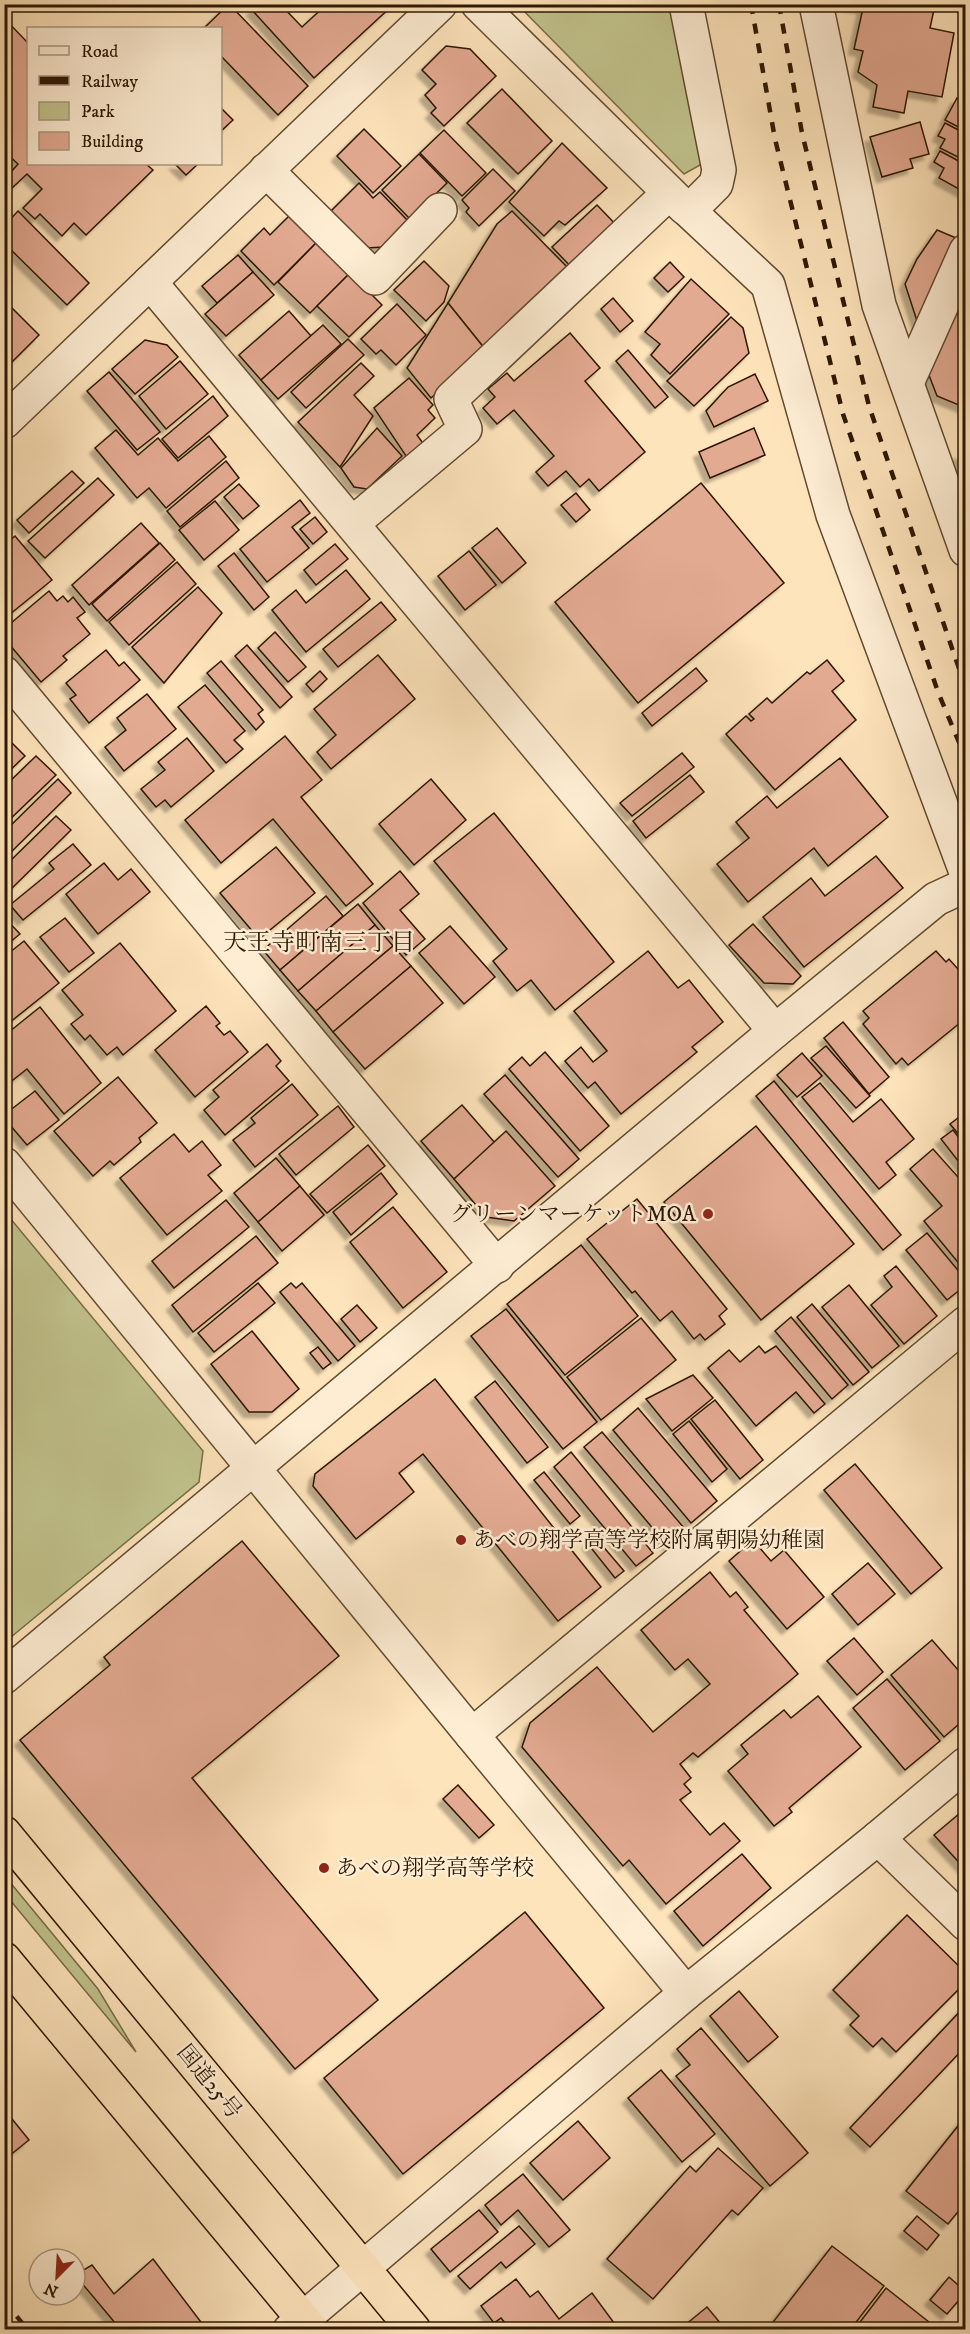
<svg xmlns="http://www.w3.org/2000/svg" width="970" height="2334" font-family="'IM FELL DW Pica','Noto Serif JP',serif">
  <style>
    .green { fill: #c2c48e; stroke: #786e48; stroke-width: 1.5 }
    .building { fill: #e3aa92; stroke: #2d1803; stroke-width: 1.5; filter: url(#shadow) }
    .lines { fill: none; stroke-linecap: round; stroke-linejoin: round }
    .minor-casing { stroke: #614b31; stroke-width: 36 }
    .highway-casing { stroke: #2d1803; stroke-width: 36 }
    .minor { stroke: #feedd3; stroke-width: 33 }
    .highway { stroke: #fee4bb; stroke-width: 33 }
    .rail { stroke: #2d1803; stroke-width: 4.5; stroke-dasharray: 10 10; stroke-linecap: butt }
    .poi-dot { fill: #8f2418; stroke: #feedd3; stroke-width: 2 }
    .labels { text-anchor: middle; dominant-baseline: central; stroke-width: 5; stroke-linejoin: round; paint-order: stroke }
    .poi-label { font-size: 22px; fill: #2d1803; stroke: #feedd3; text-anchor: start }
    .street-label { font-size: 22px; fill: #2d1803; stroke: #feedd3 }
    .neighbourhood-label { font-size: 24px; fill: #2d1803; stroke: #feedd3 }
  </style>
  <defs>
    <filter id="shadow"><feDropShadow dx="-5.5" dy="5.5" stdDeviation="1.5" flood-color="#0004"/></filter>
  </defs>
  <rect width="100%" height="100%" fill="#fee4bb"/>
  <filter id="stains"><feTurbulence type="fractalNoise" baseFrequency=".00333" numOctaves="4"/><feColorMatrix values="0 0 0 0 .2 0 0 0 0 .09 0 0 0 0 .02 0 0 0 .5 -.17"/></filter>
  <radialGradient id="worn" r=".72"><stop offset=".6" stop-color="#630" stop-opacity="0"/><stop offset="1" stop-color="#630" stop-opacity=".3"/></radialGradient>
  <!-- green -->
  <g class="green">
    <path d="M518 5H673L707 161 684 174Z"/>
    <path d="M5 1212 203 1451 199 1482 5 1642Z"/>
    <path d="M4 1875 98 1989 136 2052 5 1894Z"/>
  </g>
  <!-- building -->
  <g class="building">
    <path d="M229 4 308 86 278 115 220 55V28H204Z"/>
    <path d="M259 4H280L302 27 327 4H394L314 78 252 10Z"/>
    <path d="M846 5H935L930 28 954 33 942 97 908 91 904 113 873 107 877 85 858 72 863 51 854 49 863 8Z"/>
    <path d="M4 18 28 43V164H146L153 170 86 235 74 223 62 236 40 214 35 219 23 208 42 189 27 174 12 188 4 180 18 164 4 151Z"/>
    <path d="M446 46 470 49 496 76 444 126 431 113 436 108 425 95 436 84 422 70Z"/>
    <path d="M502 89 552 141 518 174 467 123Z"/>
    <path d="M957 98 966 103V131L945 120Z"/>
    <path d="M220 107 233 120 220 132Z"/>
    <path d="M920 122 929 154 910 159 913 168 882 177 870 137Z"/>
    <path d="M945 123 966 134V161L940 148 945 139 938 136Z"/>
    <path d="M364 129 401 166 373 193 337 156Z"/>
    <path d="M444 130 486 173 462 196 420 153Z"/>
    <path d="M562 143 607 188 565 225 559 221 544 236 509 202Z"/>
    <path d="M940 151 966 165V193L939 178 944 168 934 162Z"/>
    <path d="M419 154 447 183 410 219 382 190Z"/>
    <path d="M175 164H198L186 175Z"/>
    <path d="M493 169 515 191 479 226 466 212 469 208 462 200Z"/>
    <path d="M359 183 373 198 380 192 409 222 383 247 367 248 331 211Z"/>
    <path d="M597 205 621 230 576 272 552 247Z"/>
    <path d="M18 211 89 283 67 305 4 243V226Z"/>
    <path d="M512 211 570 270 485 349 448 303 497 224Z"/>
    <path d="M291 214 318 241 274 285 241 251 264 228 270 235Z"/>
    <path d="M937 230 956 238 918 324 905 284 917 259Z"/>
    <path d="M318 241 350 273 310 313 278 282Z"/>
    <path d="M238 255 253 272 217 303 202 286Z"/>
    <path d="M424 261 449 286 444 302 426 321 394 290Z"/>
    <path d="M670 262 684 277 668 292 654 278Z"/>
    <path d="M253 272 274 295 226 336 205 314Z"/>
    <path d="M350 273 382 305 349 337 317 306Z"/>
    <path d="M691 279 729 314 670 374 651 355 660 344 645 332Z"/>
    <path d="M966 286V315L954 311Z"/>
    <path d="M613 298 633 321 620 332 601 309Z"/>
    <path d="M4 300 39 335 11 363 4 357Z"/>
    <path d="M448 303 485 349 431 398 407 368Z"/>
    <path d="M397 304 426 335 396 365 381 350 376 354 361 339Z"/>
    <path d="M289 311 311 336 261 380 239 355Z"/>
    <path d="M952 312 966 318V408L937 396 927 370Z"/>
    <path d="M731 317 743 328 749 353 694 406 667 381Z"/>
    <path d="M323 325 341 344 278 399 261 380Z"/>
    <path d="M570 333 600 368 585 381 645 452 599 491 589 479 580 487 566 471 548 486 536 472 554 456 514 410 497 424 483 408 495 397 488 389 507 373 514 381Z"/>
    <path d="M348 339 364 355 306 408 291 392Z"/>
    <path d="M145 340 167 345 178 357 135 394 112 369Z"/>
    <path d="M628 350 668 397 655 408 616 361Z"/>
    <path d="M180 361 208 394 166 429 139 396Z"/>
    <path d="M361 363 374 376 354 395 373 416 340 467 298 422Z"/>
    <path d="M109 372 160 432 137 450 87 391Z"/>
    <path d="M755 374 768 401 714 427 706 411 728 387Z"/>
    <path d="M409 378 433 405 428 410 435 418 417 435 425 446 408 459 374 408Z"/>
    <path d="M213 396 228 416 178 458 162 439Z"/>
    <path d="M377 428 402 456 367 489 354 487 341 468Z"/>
    <path d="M754 428 765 455 710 478 699 452Z"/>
    <path d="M116 430 138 455 158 438 178 461 209 436 226 457 166 508 149 488 137 498 95 448Z"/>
    <path d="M959 454 966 455V485Z"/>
    <path d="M226 461 239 478 180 527 167 511Z"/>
    <path d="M72 471 84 483 29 533 17 520Z"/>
    <path d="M98 478 114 495 45 558 28 541Z"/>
    <path d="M701 483 784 583 638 703 555 602Z"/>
    <path d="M239 484 259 506 243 519 224 497Z"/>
    <path d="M576 493 590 510 576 522 561 505Z"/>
    <path d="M300 500 310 513 292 527 309 548 267 582 240 549Z"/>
    <path d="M215 501 239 530 204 560 179 530Z"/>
    <path d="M315 517 327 532 313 544 300 529Z"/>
    <path d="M141 523 159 543 89 605 72 585Z"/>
    <path d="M497 528 526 563 502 583 472 548Z"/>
    <path d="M15 536 52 580 4 619V545Z"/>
    <path d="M160 543 175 560 107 621 92 604Z"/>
    <path d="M335 544 348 559 316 585 304 570Z"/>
    <path d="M469 551 496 585 465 610 438 576Z"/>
    <path d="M234 553 269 597 254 610 218 566Z"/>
    <path d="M177 562 196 584 129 645 109 622Z"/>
    <path d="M346 570 370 599 306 652 272 610 296 590 306 603Z"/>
    <path d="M198 587 222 613 164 683 132 647Z"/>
    <path d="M49 591 57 601 63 596 68 602 73 597 85 612 77 618 90 634 63 656 67 660 41 682 4 638V629Z"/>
    <path d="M381 602 396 620 338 667 323 649Z"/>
    <path d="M275 632 306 667 288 682 258 648Z"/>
    <path d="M247 645 292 697 280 708 235 656Z"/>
    <path d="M106 650 119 666 124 662 140 680 89 723 70 699 76 695 66 683Z"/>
    <path d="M378 655 415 699 331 769 317 752 336 735 314 709Z"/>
    <path d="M827 660 844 681 832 691 856 720 775 790 726 734 746 716 751 721 754 719 749 714 767 698 772 703 807 672 810 674Z"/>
    <path d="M221 661 263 710 258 714 264 722 256 730 207 673Z"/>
    <path d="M696 668 707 681 652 726 642 713Z"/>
    <path d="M320 671 327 679 313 692 306 684Z"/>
    <path d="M205 685 245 731 234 740 243 749 226 763 178 707Z"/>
    <path d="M147 694 176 729 124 771 105 747 126 730 117 718Z"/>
    <path d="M285 736 322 780 301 797 373 884 346 906 273 819 221 863 185 820Z"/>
    <path d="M187 738 214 771 171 807 165 800 156 807 141 789 165 770 158 762Z"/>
    <path d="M12 743 25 756 4 776V750Z"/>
    <path d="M682 753 694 767 632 816 620 803Z"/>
    <path d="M36 756 56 775 4 825V787Z"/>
    <path d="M840 758 888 817 828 866 814 848 748 902 717 864 749 838 736 822 767 796 777 808Z"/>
    <path d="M690 775 704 792 646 838 633 821Z"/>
    <path d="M58 779 71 793 4 859V832Z"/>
    <path d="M431 779 466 820 414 865 379 824Z"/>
    <path d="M494 813 614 962 555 1010 531 980 517 991 493 961 507 949 434 861Z"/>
    <path d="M56 816 71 830 4 896V867Z"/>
    <path d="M73 844 91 865 23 920 10 905 54 869 49 863Z"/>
    <path d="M276 847 315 893 259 939 220 893Z"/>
    <path d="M876 856 903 888 804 967 763 917 811 878 825 896Z"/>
    <path d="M104 863 118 880 131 869 150 892 98 934 66 894Z"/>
    <path d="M400 871 419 894 400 910 425 939 406 955 363 903Z"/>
    <path d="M326 896 343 916 280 970 263 950Z"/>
    <path d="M358 904 375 925 298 991 280 970Z"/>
    <path d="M4 917 20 934 4 947Z"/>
    <path d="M65 918 94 953 69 972 40 937Z"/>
    <path d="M753 924 801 976 793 984 764 983 729 945Z"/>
    <path d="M375 925 393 946 316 1011 298 991Z"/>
    <path d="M450 926 495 977 464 1004 419 953Z"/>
    <path d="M24 941 59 983 4 1027V957Z"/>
    <path d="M120 943 176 1011 123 1055 117 1047 107 1055 90 1035 85 1040 71 1024 83 1015 62 990Z"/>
    <path d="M393 946 411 966 333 1032 316 1011Z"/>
    <path d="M648 951 678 988 689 980 723 1022 692 1047 697 1052 621 1114 595 1082 588 1088 565 1061 581 1047 593 1062 607 1051 574 1011Z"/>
    <path d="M936 951 946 962 949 959 966 978V1018L908 1065 902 1058 896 1064 863 1024 869 1018 863 1011Z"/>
    <path d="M411 966 443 1003 365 1069 333 1032Z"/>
    <path d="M206 1006 220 1023 216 1026 224 1035 230 1031 248 1052 195 1097 155 1050Z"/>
    <path d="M40 1007 101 1083 64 1114 27 1069 4 1087V1036Z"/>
    <path d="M843 1022 889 1077 869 1094 824 1038Z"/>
    <path d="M267 1044 281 1061 276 1066 289 1081 225 1135 204 1110 219 1097 213 1090Z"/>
    <path d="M826 1046 870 1096 856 1108 811 1058Z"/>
    <path d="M545 1052 609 1126 580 1151 509 1069 522 1057 530 1066Z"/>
    <path d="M802 1053 822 1076 797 1097 777 1075Z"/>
    <path d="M505 1075 579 1159 558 1177 484 1094Z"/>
    <path d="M118 1077 157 1123 139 1138 141 1142 114 1165 110 1161 93 1176 54 1131Z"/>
    <path d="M774 1081 901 1235 883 1250 756 1096Z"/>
    <path d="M820 1083 853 1122 881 1099 914 1139 886 1162 896 1175 879 1189 802 1097Z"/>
    <path d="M292 1084 318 1115 255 1167 233 1140 255 1123 251 1118Z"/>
    <path d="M35 1091 59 1120 27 1145 4 1118V1115Z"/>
    <path d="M462 1105 495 1143 454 1179 421 1141Z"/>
    <path d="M338 1106 354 1127 296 1175 279 1154Z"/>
    <path d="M966 1112V1143L950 1124Z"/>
    <path d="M756 1126 854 1244 761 1320 664 1202Z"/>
    <path d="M953 1130 966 1147V1171L941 1139Z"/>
    <path d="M506 1131 555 1186 514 1221 486 1217 454 1179Z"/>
    <path d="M174 1134 189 1152 202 1141 221 1165 208 1175 222 1191 167 1235 120 1178Z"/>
    <path d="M368 1145 385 1166 327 1213 310 1194Z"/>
    <path d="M933 1149 966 1186V1272L924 1221 942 1206 910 1169Z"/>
    <path d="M276 1158 300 1186 258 1222 234 1193Z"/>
    <path d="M381 1173 397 1194 351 1235 333 1212Z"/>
    <path d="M300 1186 324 1215 282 1251 258 1222Z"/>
    <path d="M637 1199 727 1309 719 1316 725 1324 705 1340 700 1334 694 1339 672 1311 660 1321 635 1291 632 1293 587 1239Z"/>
    <path d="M226 1200 249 1227 174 1288 152 1261Z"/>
    <path d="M393 1207 447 1272 403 1308 350 1242Z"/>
    <path d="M927 1233 966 1280V1285L947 1300 906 1250Z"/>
    <path d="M256 1236 278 1263 193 1332 172 1305Z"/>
    <path d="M581 1245 638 1316 565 1375 507 1304Z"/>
    <path d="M896 1266 937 1316 904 1344 871 1305 892 1287 884 1276Z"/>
    <path d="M258 1283 275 1303 214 1352 198 1333Z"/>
    <path d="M291 1283 296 1288 302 1283 355 1346 338 1361 280 1292Z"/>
    <path d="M849 1285 899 1346 872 1368 822 1307Z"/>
    <path d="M812 1304 869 1372 853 1385 797 1317Z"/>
    <path d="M357 1305 377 1328 360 1342 341 1319Z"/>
    <path d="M506 1309 597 1422 563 1449 471 1336Z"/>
    <path d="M791 1317 848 1385 832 1399 775 1331Z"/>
    <path d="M641 1318 676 1360 601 1420 567 1377Z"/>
    <path d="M252 1331 299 1389 272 1412H249L211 1364Z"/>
    <path d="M759 1346 765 1353 776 1346 825 1404 814 1413 796 1392 756 1426 708 1368 729 1350 740 1362Z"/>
    <path d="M318 1347 331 1363 323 1369 310 1353Z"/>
    <path d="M693 1375 713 1398 672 1431 646 1399Z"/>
    <path d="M435 1379 601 1587 558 1621 423 1454 399 1473 414 1492 356 1539 313 1486 315 1474Z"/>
    <path d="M495 1381 548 1447 527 1463 475 1397Z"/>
    <path d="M715 1400 763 1460 740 1479 691 1419Z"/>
    <path d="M638 1408 717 1501 691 1523 613 1430Z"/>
    <path d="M689 1421 727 1469 712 1482 673 1434Z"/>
    <path d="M602 1432 685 1529 667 1545 584 1447Z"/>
    <path d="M571 1452 653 1553 636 1566 554 1467Z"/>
    <path d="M855 1464 942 1568 911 1594 824 1490Z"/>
    <path d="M544 1472 580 1516 570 1524 534 1480Z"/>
    <path d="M595 1537 624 1571 615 1578 588 1544Z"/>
    <path d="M753 1540 771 1561 784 1550 824 1597 787 1629 729 1561Z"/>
    <path d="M242 1541 339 1656 192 1778 378 2000 295 2069 20 1740 110 1665 104 1657Z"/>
    <path d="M868 1563 895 1594 858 1625 832 1594Z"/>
    <path d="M710 1572 730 1597 736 1592 748 1607 744 1610 798 1674 698 1757 693 1753 680 1764 691 1778 684 1784 691 1792 680 1800 710 1835 724 1823 740 1841 666 1904 629 1860 623 1866 522 1747 530 1723 597 1667 653 1732 710 1684 688 1659 675 1670 641 1630Z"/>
    <path d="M854 1638 883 1672 857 1695 827 1661Z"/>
    <path d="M932 1640 966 1679V1718L944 1737 891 1675Z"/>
    <path d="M887 1679 940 1741 905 1770 853 1708Z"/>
    <path d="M818 1696 861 1747 789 1808 792 1812 774 1826 728 1771 748 1754 741 1745 784 1710 791 1718Z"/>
    <path d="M458 1785 494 1825 479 1838 443 1799Z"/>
    <path d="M966 1808V1870L934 1835Z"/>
    <path d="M742 1854 771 1888 703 1946 674 1911Z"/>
    <path d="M525 1912 604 2008 403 2174 324 2078Z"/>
    <path d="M907 1915 966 1973V1982L896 2052 882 2038 873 2047 850 2025 859 2016 833 1990Z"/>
    <path d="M739 1991 778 2037 748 2062 710 2016Z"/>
    <path d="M966 2005V2046L870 2147 850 2128Z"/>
    <path d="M701 2028 808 2153 770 2186 676 2076 690 2065 677 2049Z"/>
    <path d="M661 2070 715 2134 682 2162 628 2098Z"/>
    <path d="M8 2114 29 2140 4 2160V2117Z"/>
    <path d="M966 2116V2202L948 2224 906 2191Z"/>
    <path d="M578 2121 610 2158 563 2200 530 2163Z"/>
    <path d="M718 2148 763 2188 738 2215 732 2210 653 2299 607 2259 690 2166 696 2172Z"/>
    <path d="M523 2174 570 2230 549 2247 518 2210 501 2225 485 2205Z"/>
    <path d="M479 2210 498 2232 450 2272 431 2249Z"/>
    <path d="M917 2216 939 2235 927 2250 904 2231Z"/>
    <path d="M519 2226 535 2244 506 2268 501 2262 470 2289 458 2276Z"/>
    <path d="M832 2246 884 2286 850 2330H767Z"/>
    <path d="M153 2259 207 2330H121L75 2275 92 2265 114 2294Z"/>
    <path d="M949 2277 966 2292 947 2314 930 2300Z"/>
    <path d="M516 2279 530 2297 538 2291 559 2319 592 2293 617 2327 614 2330H511L501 2318 494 2323 481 2306Z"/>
    <path d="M886 2288 939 2330H854Z"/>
    <path d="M707 2307 726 2330H679Z"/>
  </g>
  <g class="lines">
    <defs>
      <g id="minor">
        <path d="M478 4 685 208"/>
        <path d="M686 4 719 170 716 184 689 211 768 285 833 515 966 872"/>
        <path d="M816 4 879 305 966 550"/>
        <path d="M266 170 375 278 440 210"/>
        <path d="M150 282 775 1031"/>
        <path d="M907 383 966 251"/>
        <path d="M4 422 440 4"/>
        <path d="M353 523 465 429 451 399 669 193"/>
        <path d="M4 673 497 1266"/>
        <path d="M4 1164 472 1735 686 1993"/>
        <path d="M4 1677 775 1031 936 899 966 885"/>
        <path d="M472 1735 966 1323"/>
        <path d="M878 1838 966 1924"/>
        <path d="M290 2330 686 1993 878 1838 966 1764"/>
      </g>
      <g id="highway">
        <path d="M4 1833 414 2330"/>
        <path d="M4 1959 312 2330"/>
      </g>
    </defs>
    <!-- minor casing -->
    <use href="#minor" class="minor-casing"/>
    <!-- highway casing -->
    <use href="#highway" class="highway-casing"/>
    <!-- minor -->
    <use href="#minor" class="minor"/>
    <!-- highway -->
    <use href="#highway" class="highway"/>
    <!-- rail -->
    <g class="rail">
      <path d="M751 4 775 139 843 414 938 692 966 759"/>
      <path d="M779 4 802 133 869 406 966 689"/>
      <path d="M4 2301 28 2330"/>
    </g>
  </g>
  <!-- markers -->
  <g class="poi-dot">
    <circle cx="708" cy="1214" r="6"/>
    <circle cx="461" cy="1540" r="6"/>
    <circle cx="324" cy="1868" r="6"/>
  </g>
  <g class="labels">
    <!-- poi labels -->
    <g class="poi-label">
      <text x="696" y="1214" text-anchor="end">グリーンマーケットMOA</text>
      <text x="473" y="1540">あべの翔学高等学校附属朝陽幼稚園</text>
      <text x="336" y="1868">あべの翔学高等学校</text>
    </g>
    <!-- street labels -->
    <g class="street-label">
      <text transform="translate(209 2082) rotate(51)">国道25号</text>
    </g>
    <!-- neighbourhood labels -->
    <g class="neighbourhood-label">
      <text x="319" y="943">天王寺町南三丁目</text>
    </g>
  </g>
  <!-- margin -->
  <rect width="970" height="2334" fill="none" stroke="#fee4bb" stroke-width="24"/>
  <rect x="6" y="6" width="958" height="2322" fill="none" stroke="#2d1803" stroke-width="3"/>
  <rect x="12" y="12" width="946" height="2310" fill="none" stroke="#2d1803" stroke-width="1.5"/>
  <!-- legend -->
  <rect x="27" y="27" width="195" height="138" fill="#feedd3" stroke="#aa9880" stroke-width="1.5"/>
  <rect x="39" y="46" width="30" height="9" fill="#feedd3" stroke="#aa9880" stroke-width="1.5"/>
  <text x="81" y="57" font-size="18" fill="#2d1803">Road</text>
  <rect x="39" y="76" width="30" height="9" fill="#2d1803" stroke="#aa9880" stroke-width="1.5"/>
  <text x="81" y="87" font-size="18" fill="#2d1803">Railway</text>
  <rect x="39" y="102" width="30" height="18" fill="#c2c48e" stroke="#aa9880" stroke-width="1.5"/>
  <text x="81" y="117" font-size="18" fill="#2d1803">Park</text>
  <rect x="39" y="132" width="30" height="18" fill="#e3aa92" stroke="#aa9880" stroke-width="1.5"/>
  <text x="81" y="147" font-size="18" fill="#2d1803">Building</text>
  <!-- north arrow -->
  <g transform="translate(57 2277) rotate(204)"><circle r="28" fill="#feedd3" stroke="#aa9880" stroke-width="1.5"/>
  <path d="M0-4.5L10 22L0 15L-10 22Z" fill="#8f2418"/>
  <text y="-9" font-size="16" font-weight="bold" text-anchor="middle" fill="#2d1803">N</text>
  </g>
  <rect width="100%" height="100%" filter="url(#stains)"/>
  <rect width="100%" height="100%" fill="url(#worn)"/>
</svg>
